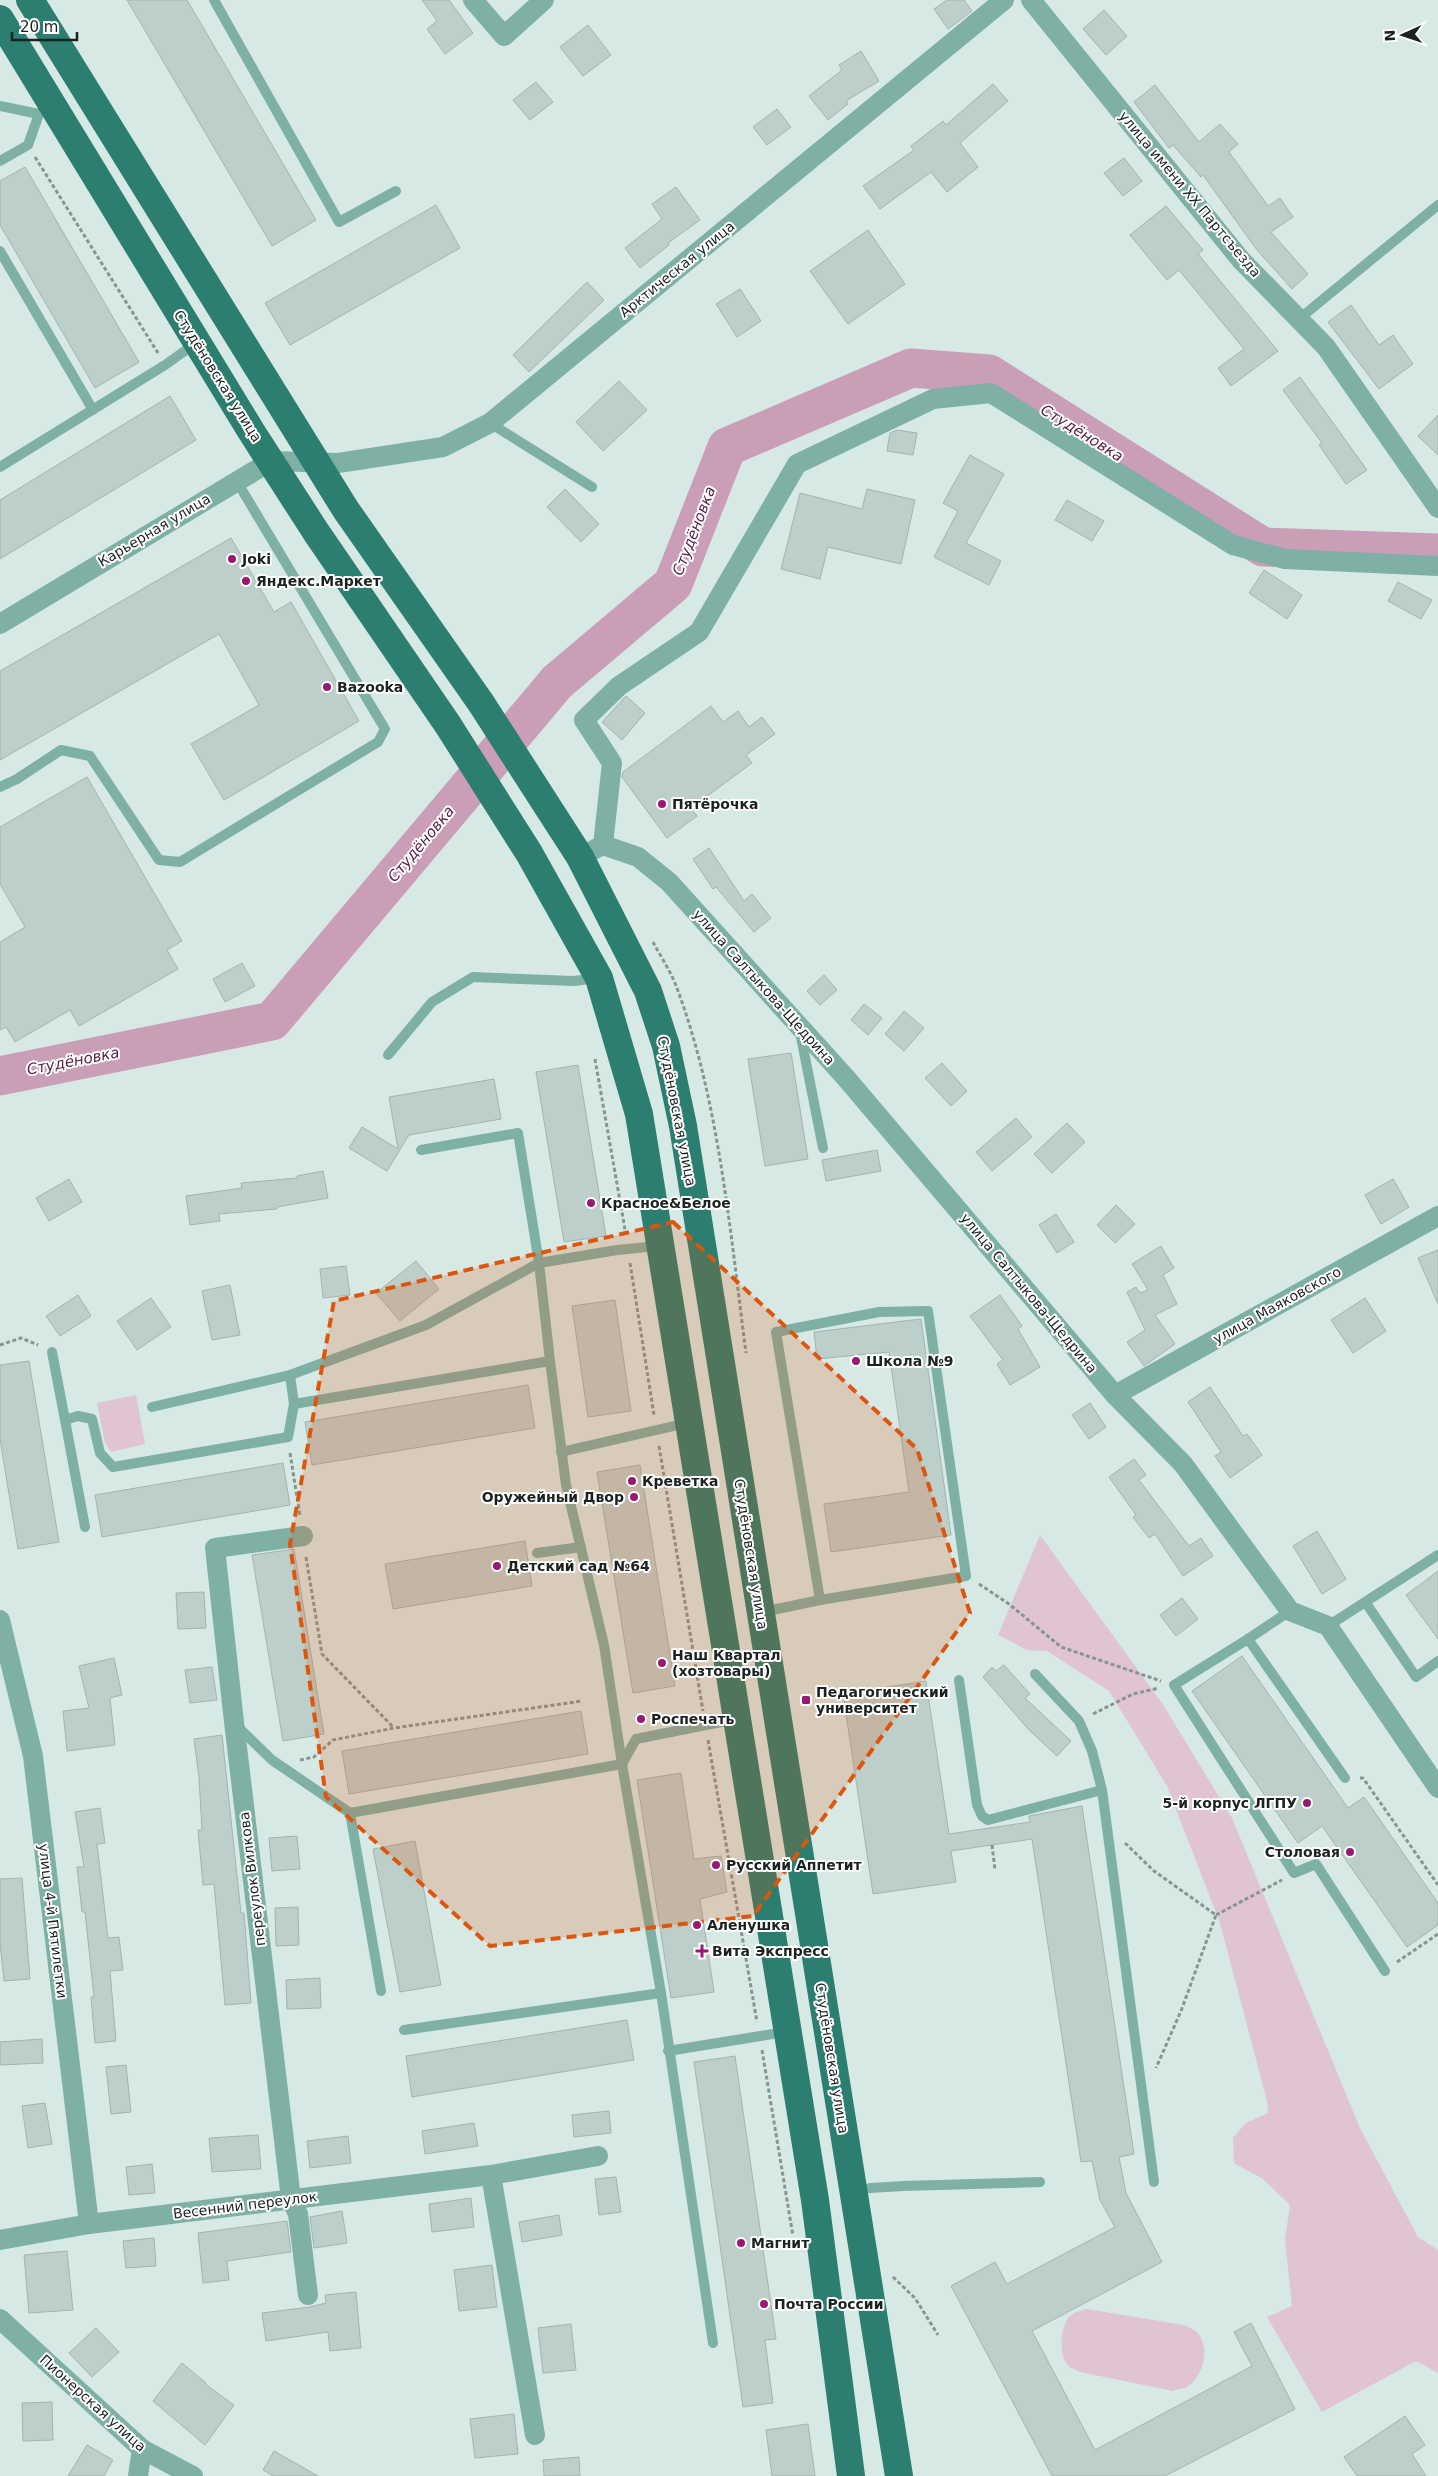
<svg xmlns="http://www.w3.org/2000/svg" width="1438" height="2476" font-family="'DejaVu Sans',sans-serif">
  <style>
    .green { fill: #e0c4d3 }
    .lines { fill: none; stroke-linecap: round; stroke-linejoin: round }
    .river { stroke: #c99eb6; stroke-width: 39 }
    .building { fill: #bdcfcb; stroke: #a3b4b0 }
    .path { stroke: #879591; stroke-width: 3; stroke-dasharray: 4 2.5; stroke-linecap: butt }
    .lane { stroke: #7fb0a5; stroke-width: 10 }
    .street { stroke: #7fb0a5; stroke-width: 20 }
    .primary { stroke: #2c7e70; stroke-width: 28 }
    .marked { fill: #de560d; fill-opacity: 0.2; stroke: #de560d; stroke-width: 4; stroke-dasharray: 10 6; stroke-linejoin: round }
    .poi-dot { fill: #971971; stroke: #fff; stroke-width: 2 }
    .labels { text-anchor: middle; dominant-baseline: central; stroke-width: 4; stroke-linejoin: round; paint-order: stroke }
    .street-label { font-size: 14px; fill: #1b2220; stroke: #fff }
    .poi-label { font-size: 14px; font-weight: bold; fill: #1b2220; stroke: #fff; text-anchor: start }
    .water-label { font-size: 15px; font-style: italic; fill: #582345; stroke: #fff }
  </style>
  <rect width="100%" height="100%" fill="#d7e9e5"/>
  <!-- green -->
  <g class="green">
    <path d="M136 1395 145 1444 111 1452 105 1443 97 1403Z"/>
    <path d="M1040 1535 1162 1703 1232 1818 1360 2128 1418 2237 1438 2250V2373L1416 2361 1322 2412 1267 2317 1292 2306 1285 2239 1290 2205 1263 2179 1234 2163 1233 2138 1246 2123 1268 2113 1267 2101 1220 1923 1167 1786 1109 1691 1047 1651 1027 1650 998 1635Z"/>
    <path d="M1087 2309 1184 2325C1188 2327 1195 2330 1198 2333 1210 2348 1204 2376 1188 2386 1184 2389 1177 2389 1173 2391L1080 2372C1077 2370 1072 2369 1069 2366 1058 2357 1060 2327 1069 2317 1074 2312 1081 2310 1087 2309Z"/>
  </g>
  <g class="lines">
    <!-- river -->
    <path class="river" d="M0 1076 272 1021 557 682 673 584 727 447 911 368 989 374 1263 547 1438 553"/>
  </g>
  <!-- building -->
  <g class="building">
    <path d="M127 0H187L316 220 272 246Z"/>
    <path d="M422 0H449L473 33 445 54 427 29 437 21Z"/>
    <path d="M947 0H964L972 11 948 29 934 9Z"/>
    <path d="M1104 10 1127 36 1106 55 1083 29Z"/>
    <path d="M588 25 611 55 583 76 560 47Z"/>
    <path d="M861 51 879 81 846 101 848 104 828 120 809 96 842 70 839 65Z"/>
    <path d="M536 82 553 102 530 120 513 100Z"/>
    <path d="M993 84 1008 101 960 143 978 167 947 192 931 172 880 209 863 186 914 150 911 146 943 121 946 125Z"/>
    <path d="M1155 85 1199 142 1220 124 1238 144 1229 152 1268 206 1280 198 1293 217 1271 232 1308 274 1292 289 1257 250 1203 175 1201 177 1173 145 1169 148 1134 102Z"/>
    <path d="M777 109 791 127 767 145 753 127Z"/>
    <path d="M1124 158 1142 181 1123 196 1104 173Z"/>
    <path d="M25 167 139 362 95 388 0 225V181Z"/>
    <path d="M676 187 700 220 668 243 669 245 640 268 625 248 662 219 652 204Z"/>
    <path d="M436 205 460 248 290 345 265 303Z"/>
    <path d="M1166 206 1203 250 1198 254 1278 351 1231 386 1218 368 1244 349 1179 270 1167 280 1130 235Z"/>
    <path d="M868 230 905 284 848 324 810 271Z"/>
    <path d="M587 282 604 300 529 372 513 355Z"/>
    <path d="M740 289 761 321 737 337 716 304Z"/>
    <path d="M1351 305 1379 345 1393 335 1413 364 1379 389 1328 322Z"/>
    <path d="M1300 377 1367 470 1346 484 1319 445 1322 443 1283 390Z"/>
    <path d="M619 381 647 410 603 451 576 422Z"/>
    <path d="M170 396 196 440 0 559V500Z"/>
    <path d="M1438 415V455L1418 436Z"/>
    <path d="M897 430 917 433 913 455 887 451 890 433Z"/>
    <path d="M970 455 1004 474 966 543 1001 561 989 585 934 557 958 511 943 503Z"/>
    <path d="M565 489 599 524 581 542 547 507Z"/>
    <path d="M867 489 915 500 901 564 828 547 820 579 781 569 800 493 862 509Z"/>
    <path d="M1067 500 1104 521 1092 541 1055 520Z"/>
    <path d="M231 538 274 612 291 602 359 721 224 800 191 744 259 705 219 634 0 760V671Z"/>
    <path d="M1264 570 1302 595 1287 619 1249 593Z"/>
    <path d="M1398 582 1432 600 1421 619 1388 601Z"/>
    <path d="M626 696 645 713 622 740 602 722Z"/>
    <path d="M711 706 723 722 738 711 749 727 762 717 775 734 746 755 752 763 691 808 697 816 667 838 622 777 623 772Z"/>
    <path d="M87 777 182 941 167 950 178 969 79 1026 70 1010 15 1042 6 1027 0 1030V942L25 927 0 884V827Z"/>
    <path d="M709 848 744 901 752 894 771 918 754 932 716 887 713 889 693 859Z"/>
    <path d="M242 963 255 986 225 1002 213 979Z"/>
    <path d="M824 975 837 990 820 1005 807 991Z"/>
    <path d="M864 1004 882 1018 868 1035 851 1020Z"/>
    <path d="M904 1011 924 1028 904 1051 885 1034Z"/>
    <path d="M791 1053 808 1159 765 1166 748 1059Z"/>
    <path d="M942 1063 967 1091 951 1106 925 1078Z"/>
    <path d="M578 1065 606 1236 564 1242 536 1072Z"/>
    <path d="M494 1079 501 1119 409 1135 387 1171 349 1148 362 1127 398 1149 389 1097Z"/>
    <path d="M1016 1118 1032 1137 992 1171 976 1152Z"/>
    <path d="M1067 1123 1085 1142 1052 1173 1034 1154Z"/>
    <path d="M877 1150 881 1171 826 1181 822 1160Z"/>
    <path d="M323 1171 328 1198 277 1207V1209L219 1214 220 1221 190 1225 186 1196 242 1188 241 1183 297 1178V1176Z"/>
    <path d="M69 1179 82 1202 49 1221 36 1198Z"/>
    <path d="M1393 1179 1409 1207 1381 1224 1365 1195Z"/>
    <path d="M1116 1205 1135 1224 1115 1243 1097 1225Z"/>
    <path d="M1056 1214 1074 1242 1057 1253 1039 1225Z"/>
    <path d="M1161 1246 1174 1268 1163 1275 1177 1304 1155 1315 1175 1344 1144 1366 1127 1342 1145 1330 1127 1292 1136 1287 1140 1293 1148 1290 1132 1264Z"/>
    <path d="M1438 1250V1304L1418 1258Z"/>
    <path d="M416 1261 439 1289 400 1321 376 1293Z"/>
    <path d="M346 1266 350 1295 323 1298 320 1269Z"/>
    <path d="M230 1285 240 1335 212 1340 202 1291Z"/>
    <path d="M78 1295 91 1316 60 1336 46 1316Z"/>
    <path d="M1000 1295 1022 1326 1018 1329 1040 1367 1010 1385 997 1364 1003 1360 970 1316Z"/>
    <path d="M151 1298 171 1327 137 1350 117 1321Z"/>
    <path d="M1365 1298 1386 1331 1353 1353 1331 1320Z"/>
    <path d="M615 1300 631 1411 588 1417 572 1306Z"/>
    <path d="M921 1319 951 1535 831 1552 824 1504 909 1492 889 1352 817 1359 814 1332Z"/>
    <path d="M29 1361 59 1542 18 1549 0 1439V1365Z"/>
    <path d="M528 1385 535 1428 312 1465 305 1422Z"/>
    <path d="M1210 1387 1243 1436 1247 1434 1262 1455 1230 1478 1215 1456 1221 1452 1188 1402Z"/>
    <path d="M1090 1403 1106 1427 1089 1439 1072 1415Z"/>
    <path d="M1134 1459 1146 1475 1139 1480 1189 1546 1201 1538 1213 1556 1183 1576 1155 1534 1149 1538 1133 1517 1136 1515 1109 1477Z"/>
    <path d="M283 1463 290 1505 102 1537 95 1495Z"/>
    <path d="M640 1465 675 1686 633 1693 597 1472Z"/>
    <path d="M1317 1531 1346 1579 1322 1594 1293 1546Z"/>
    <path d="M525 1541 532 1586 393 1609 385 1564Z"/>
    <path d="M294 1549 324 1734 283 1741 252 1555Z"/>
    <path d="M1438 1571V1639L1406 1595Z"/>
    <path d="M204 1592 206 1628 178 1629 176 1593Z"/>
    <path d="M1182 1598 1198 1619 1176 1636 1160 1615Z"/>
    <path d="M1242 1656 1348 1808 1364 1797 1438 1903V1925L1407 1947 1322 1826 1298 1843 1192 1691Z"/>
    <path d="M114 1658 122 1695 110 1698 115 1745 67 1751 63 1711 89 1708 79 1666Z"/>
    <path d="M1004 1665 1030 1694 1025 1698 1071 1741 1057 1756 1029 1730 983 1677 992 1667 996 1671Z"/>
    <path d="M212 1667 217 1700 190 1703 185 1670Z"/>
    <path d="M926 1681 949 1834 1030 1822 1029 1816 1082 1806 1134 2154 1119 2157 1126 2193 1162 2262 1032 2331 1095 2450 1252 2366 1234 2332 1251 2323 1295 2409 1165 2476H1052L951 2286 995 2262 1007 2284 1115 2227 1100 2200 1092 2161 1081 2162 1032 1839 951 1851 956 1882 873 1894 843 1694Z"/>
    <path d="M581 1711 588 1754 349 1794 342 1751Z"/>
    <path d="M222 1735 241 1913H244L251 2003 225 2005 214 1884 203 1885 198 1830H202L199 1778 194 1739Z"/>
    <path d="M681 1773 694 1859 721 1856 727 1892 700 1899 714 1992 671 1998 637 1780Z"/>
    <path d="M100 1808 105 1843 97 1844 108 1938 119 1937 123 1970 110 1971 116 2041 95 2043 91 1997H94L85 1912H82L77 1867H84L75 1812Z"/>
    <path d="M297 1836 300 1869 272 1871 269 1838Z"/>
    <path d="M415 1841 441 1985 400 1992 373 1849Z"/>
    <path d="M22 1878 30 1979 4 1981 0 1943V1879Z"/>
    <path d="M298 1907 299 1945 276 1946 275 1908Z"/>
    <path d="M320 1978 321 2008 287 2009 286 1980Z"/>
    <path d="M627 2020 634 2060 412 2097 406 2056Z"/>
    <path d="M42 2039 43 2063 0 2065V2042Z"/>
    <path d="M735 2056 776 2339 765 2340 773 2403 743 2407 694 2062Z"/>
    <path d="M126 2065 131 2112 111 2114 106 2067Z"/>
    <path d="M45 2103 52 2144 28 2148 22 2106Z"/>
    <path d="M609 2111 611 2133 574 2137 572 2115Z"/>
    <path d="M474 2123 478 2146 425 2154 422 2131Z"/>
    <path d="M258 2135 261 2169 212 2172 209 2138Z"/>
    <path d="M348 2136 351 2163 310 2168 307 2141Z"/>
    <path d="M152 2164 155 2193 129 2195 126 2167Z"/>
    <path d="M616 2177 621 2212 599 2215 595 2179Z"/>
    <path d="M471 2198 474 2227 432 2232 429 2204Z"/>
    <path d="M342 2211 347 2243 314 2248 310 2217Z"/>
    <path d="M559 2215 562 2235 522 2242 519 2222Z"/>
    <path d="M287 2221 291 2252 227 2261 229 2280 203 2283 198 2233Z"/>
    <path d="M154 2238 156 2266 126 2268 123 2241Z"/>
    <path d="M67 2251 73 2310 29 2313 24 2255Z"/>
    <path d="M492 2265 497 2307 459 2311 454 2270Z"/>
    <path d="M356 2292 361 2348 330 2351 328 2332 266 2341 262 2313 310 2307 326 2303 325 2295Z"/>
    <path d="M571 2324 576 2370 543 2373 538 2328Z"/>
    <path d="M96 2328 119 2352 92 2377 69 2353Z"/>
    <path d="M182 2363 206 2383 205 2384 234 2405 205 2445 153 2401Z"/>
    <path d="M52 2402 53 2440 23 2441 22 2403Z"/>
    <path d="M514 2414 518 2454 475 2458 470 2419Z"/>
    <path d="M1405 2416 1425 2445 1412 2454 1426 2476H1357L1344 2457Z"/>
    <path d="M808 2424 815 2476H772L766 2430Z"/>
    <path d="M87 2445 113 2460 104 2476H68Z"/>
    <path d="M274 2451 318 2476H273L263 2470Z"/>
    <path d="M579 2457 580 2476H544L543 2460Z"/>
  </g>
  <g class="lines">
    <!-- path -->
    <g class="path">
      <path d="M35 157 158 353"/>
      <path d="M653 942C660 955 669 969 675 983 719 1097 730 1232 746 1353"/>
      <path d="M595 1059 626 1235"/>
      <path d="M630 1263 654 1415"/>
      <path d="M0 1345 21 1338 38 1345"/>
      <path d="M659 1446 703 1711"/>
      <path d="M290 1453 300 1516"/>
      <path d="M306 1557 322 1654 394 1728"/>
      <path d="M979 1584 1009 1604 1061 1647 1161 1681"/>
      <path d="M1093 1714 1133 1694 1159 1688"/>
      <path d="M708 1740 757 2022"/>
      <path d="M300 1760 314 1757 333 1740 394 1728 582 1701"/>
      <path d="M1360 1778H1363L1438 1885"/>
      <path d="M1125 1843 1154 1871 1216 1915 1181 2011 1156 2068"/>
      <path d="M992 1845 995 1870"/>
      <path d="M1216 1915 1282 1880"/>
      <path d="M1397 1962 1438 1934"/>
      <path d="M762 2050 793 2236"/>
      <path d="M893 2277 915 2298 938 2335"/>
    </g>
    <!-- lane -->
    <g class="lane">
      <path d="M214 0 339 222 396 191"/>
      <path d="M0 106 39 114"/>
      <path d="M0 161 28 145 39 114 52 105"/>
      <path d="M0 251 93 410"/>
      <path d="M1299 319 1438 205"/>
      <path d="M490 423 592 487"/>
      <path d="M0 467 165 365 196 343"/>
      <path d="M0 787 17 779 61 750 90 756 159 860 180 862 378 742 385 729 236 480"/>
      <path d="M800 1032 823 1148"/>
      <path d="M388 1055 432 1002 473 977 574 981 597 978"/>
      <path d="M421 1150 518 1133 539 1263 550 1361"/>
      <path d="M52 1352 65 1420"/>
      <path d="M290 1375 294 1404"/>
      <path d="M152 1407 290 1375 426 1325 539 1263 617 1250 658 1246"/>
      <path d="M561 1452 687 1423"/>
      <path d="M85 1527 65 1420 78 1416 92 1419 100 1453 113 1467 288 1437 294 1404 550 1361 566 1485 604 1645 622 1764 661 1993 713 2343"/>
      <path d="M537 1553 581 1547"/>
      <path d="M1366 1603 1416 1677 1438 1661"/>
      <path d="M1290 1611 1248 1639 1345 1778"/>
      <path d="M763 1612 820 1600 966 1576 928 1311 879 1312 776 1332 820 1600"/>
      <path d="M1328 1626 1438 1555"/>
      <path d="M1248 1639 1174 1685 1294 1873 1316 1864 1385 1971"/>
      <path d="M1035 1674 1079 1721 1092 1751 1102 1790"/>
      <path d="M959 1680 977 1805 982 1816 988 1820 1102 1790 1154 2182"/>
      <path d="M236 1725 272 1760 350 1813 622 1764 636 1739 736 1719"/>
      <path d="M350 1813 381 1991"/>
      <path d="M404 2030 661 1993"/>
      <path d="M668 2051 785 2032"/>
      <path d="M854 2192 870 2188 903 2186 1040 2182"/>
    </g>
    <!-- street -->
    <g class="street">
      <path d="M473 0 504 36 544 0"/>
      <path d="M1031 0 1241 260 1326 347 1438 508"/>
      <path d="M0 624 271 461 338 463 443 447 490 423 1004 0"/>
      <path d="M603 845 612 763 584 720 619 686 699 632 797 464 933 399 991 393 1233 545 1285 559 1438 566"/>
      <path d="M580 857 603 845 638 857 669 882 846 1078 1115 1395 1183 1464 1290 1611 1328 1626 1438 1788"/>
      <path d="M1115 1395 1438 1216"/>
      <path d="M303 1536 215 1548 234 1722 291 2199 298 2214 308 2295"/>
      <path d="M0 1620 33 1756 89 2224"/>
      <path d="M491 2175 535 2435"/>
      <path d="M0 2240 89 2224 491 2175 598 2156"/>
      <path d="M0 2319 142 2449 193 2476"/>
      <path d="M138 2476 142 2449"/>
    </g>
    <!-- primary -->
    <g class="primary">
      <path d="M30 0 346 510 481 703 580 857 648 991 666 1046 683 1126 899 2476"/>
      <path d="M0 19 251 431 316 532 448 725 529 853 599 978 639 1114 815 2200 851 2476"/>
    </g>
  </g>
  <!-- marked area -->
  <path class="marked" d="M673 1222 917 1449 970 1613 753 1916 490 1946 326 1797 290 1544 334 1301Z"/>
  <!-- markers -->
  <g class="poi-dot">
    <circle cx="232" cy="559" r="5"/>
    <circle cx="246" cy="581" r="5"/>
    <circle cx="327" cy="687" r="5"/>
    <circle cx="662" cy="804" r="5"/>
    <circle cx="591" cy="1203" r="5"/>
    <circle cx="856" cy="1361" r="5"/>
    <circle cx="632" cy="1481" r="5"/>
    <circle cx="634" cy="1497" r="5"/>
    <circle cx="497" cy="1566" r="5"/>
    <circle cx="662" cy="1663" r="5"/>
    <rect x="801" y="1695" width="10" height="10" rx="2.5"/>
    <circle cx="641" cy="1719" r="5"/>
    <circle cx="1307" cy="1803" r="5"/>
    <circle cx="1350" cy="1852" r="5"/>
    <circle cx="716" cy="1865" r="5"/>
    <circle cx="697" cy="1925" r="5"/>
    <path d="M699.5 1943.5h5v5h5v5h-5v5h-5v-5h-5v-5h5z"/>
    <circle cx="741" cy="2243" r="5"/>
    <circle cx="764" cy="2304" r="5"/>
  </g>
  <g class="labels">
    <!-- street labels -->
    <g class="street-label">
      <text transform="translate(1190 194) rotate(50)">улица имени ХХ Партсъезда</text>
      <text transform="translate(677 269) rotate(-39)">Арктическая улица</text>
      <text transform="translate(218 376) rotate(58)">Студёновская улица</text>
      <text transform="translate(154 530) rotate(-31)">Карьерная улица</text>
      <text transform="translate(764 987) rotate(48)">улица Салтыкова-Щедрина</text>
      <text transform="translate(677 1111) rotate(79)">Студёновская улица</text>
      <text transform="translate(1029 1293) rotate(50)">улица Салтыкова-Щедрина</text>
      <text transform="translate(1277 1305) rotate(-29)">улица Маяковского</text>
      <text transform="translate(751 1554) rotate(81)">Студёновская улица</text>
      <text transform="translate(252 1879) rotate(-97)">переулок Вилкова</text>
      <text transform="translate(53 1921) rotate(83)">улица 4-й Пятилетки</text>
      <text transform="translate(832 2058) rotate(81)">Студёновская улица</text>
      <text transform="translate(245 2205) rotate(-7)">Весенний переулок</text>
      <text transform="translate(93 2403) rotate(42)">Пионерская улица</text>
    </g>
    <!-- poi labels -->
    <g class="poi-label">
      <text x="242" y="559">Joki</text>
      <text x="256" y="581">Яндекс.Маркет</text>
      <text x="337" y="687">Bazooka</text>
      <text x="672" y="804">Пятёрочка</text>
      <text x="601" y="1203">Красное&amp;Белое</text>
      <text x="866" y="1361">Школа №9</text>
      <text x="642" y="1481">Креветка</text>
      <text x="624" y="1497" text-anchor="end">Оружейный Двор</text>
      <text x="507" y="1566">Детский сад №64</text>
      <text x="672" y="1655">Наш Квартал<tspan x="672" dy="16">(хозтовары)</tspan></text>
      <text x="816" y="1692">Педагогический<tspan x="816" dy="16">университет</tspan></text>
      <text x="651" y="1719">Роспечать</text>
      <text x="1297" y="1803" text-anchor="end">5-й корпус ЛГПУ</text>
      <text x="1340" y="1852" text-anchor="end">Столовая</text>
      <text x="726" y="1865">Русский Аппетит</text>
      <text x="707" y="1925">Аленушка</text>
      <text x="712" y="1951">Вита Экспресс</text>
      <text x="751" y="2243">Магнит</text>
      <text x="774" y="2304">Почта России</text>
    </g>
    <!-- water labels -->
    <g class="water-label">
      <text transform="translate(1082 433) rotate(32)">Студёновка</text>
      <text transform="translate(694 531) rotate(-69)">Студёновка</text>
      <text transform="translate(421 844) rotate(-50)">Студёновка</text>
      <text transform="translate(73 1061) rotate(-11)">Студёновка</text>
    </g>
  </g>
  <!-- north arrow -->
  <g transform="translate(1403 35) rotate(267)" stroke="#ffffff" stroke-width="4" paint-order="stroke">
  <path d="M0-4L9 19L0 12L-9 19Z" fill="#1b2220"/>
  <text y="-8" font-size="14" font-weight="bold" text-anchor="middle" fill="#1b2220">N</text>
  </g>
  <!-- scale -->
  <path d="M12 32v8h65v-8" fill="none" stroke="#1b2220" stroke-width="2.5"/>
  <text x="20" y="32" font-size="15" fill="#1b2220" stroke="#ffffff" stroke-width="4" paint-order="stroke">20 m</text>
</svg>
